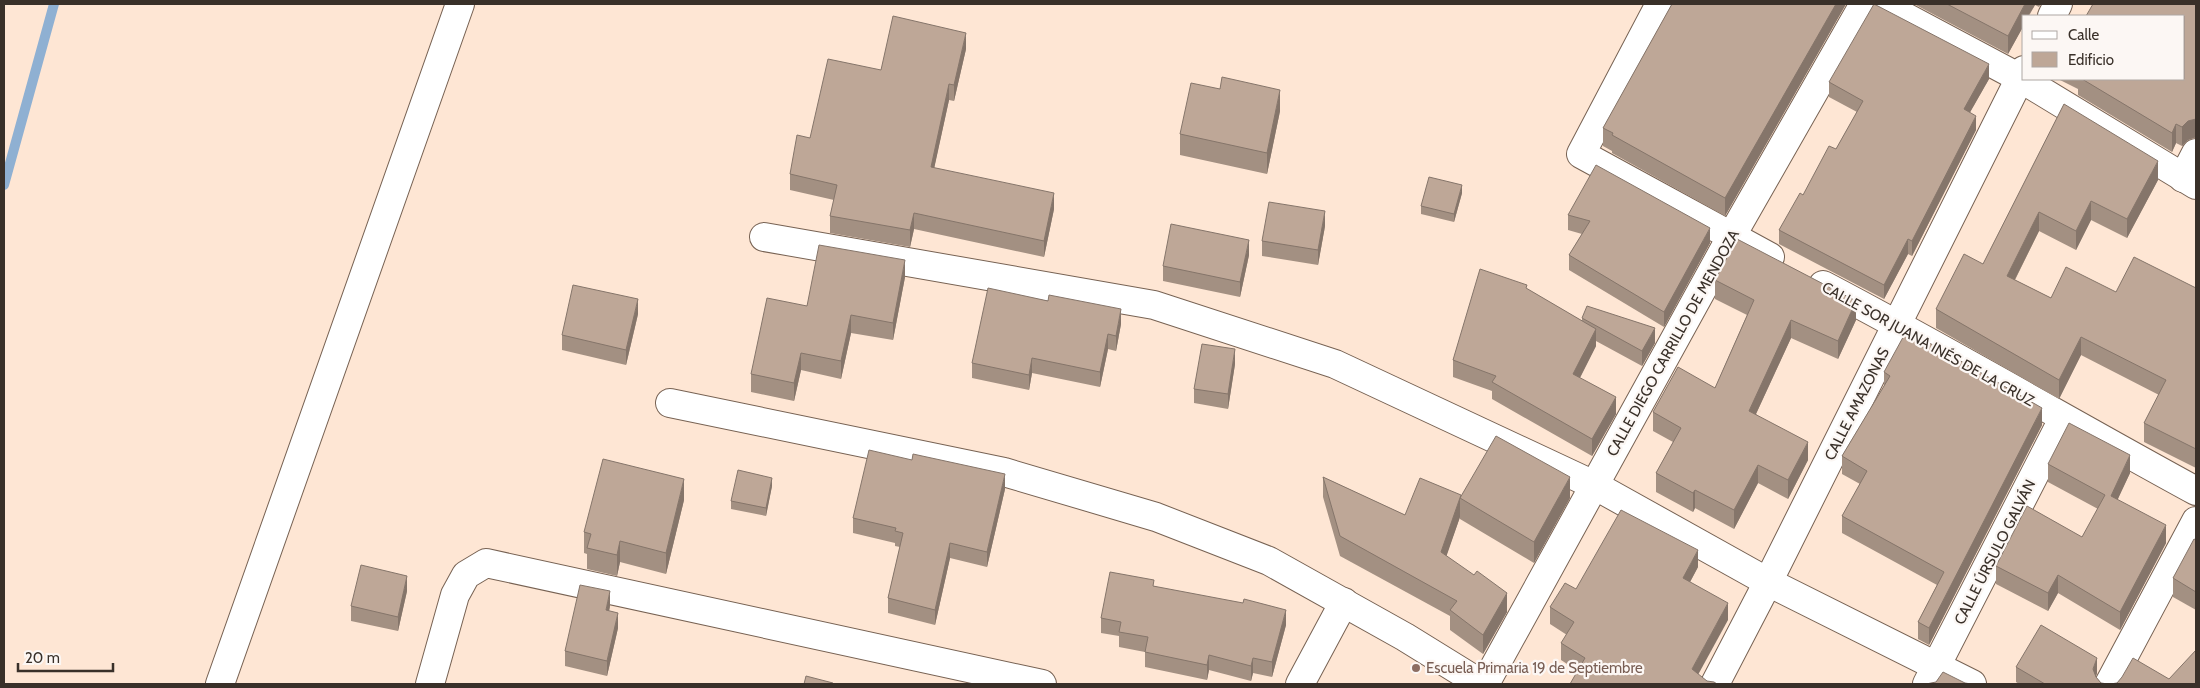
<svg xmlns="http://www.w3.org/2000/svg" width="2200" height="688" font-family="Cabin,sans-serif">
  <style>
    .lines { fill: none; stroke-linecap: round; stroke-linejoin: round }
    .stream { stroke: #8fb0d2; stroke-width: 10 }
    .minor-casing { stroke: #776253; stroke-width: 30 }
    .minor { stroke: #fff; stroke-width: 28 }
    .wall { fill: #a39082 }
    .shaded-wall { fill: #85756a }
    .building { fill: #bea797; stroke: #85756a }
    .education-dot { fill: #8d6e63; stroke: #fcf7f4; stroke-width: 2 }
    .labels { text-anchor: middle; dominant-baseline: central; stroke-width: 4.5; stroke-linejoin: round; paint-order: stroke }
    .street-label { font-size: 15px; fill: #393029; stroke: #fcf7f4 }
    .education-label { font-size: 15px; fill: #785e54; stroke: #fcf7f4; text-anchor: start }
  </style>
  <rect width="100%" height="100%" fill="#fee6d4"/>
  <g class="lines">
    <!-- stream -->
    <path class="stream" d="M4 185 54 4"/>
    <defs>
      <g id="minor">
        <path d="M1660 4 1581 154 1770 257"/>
        <path d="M1881 4 2020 78 2196 185"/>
        <path d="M2052 16 2058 4"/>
        <path d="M2183 178 2196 153"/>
        <path d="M764 237 1154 305 1335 364 1594 485 1768 582 1972 684"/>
        <path d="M1823 285C1949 351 2071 423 2196 491"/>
        <path d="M670 403 1004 472 1156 517 1269 561 1405 637 1481 684"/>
        <path d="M220 684 460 4"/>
        <path d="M430 684 455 595 466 575 486 563 1042 684"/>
        <path d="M1300 684 1344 602"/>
        <path d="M1485 684 1731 237 1864 4"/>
        <path d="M1715 684 1768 582 2024 70"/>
        <path d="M1927 684 2063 419"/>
        <path d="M2109 684 2196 521"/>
      </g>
    </defs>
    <!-- minor casing -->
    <use href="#minor" class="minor-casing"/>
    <!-- minor -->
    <use href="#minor" class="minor"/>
  </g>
  <!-- wall -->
  <g class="wall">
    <path d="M1672 4H1846L1725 216 1612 153V151L1603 146V128Z"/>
    <path d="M1914 4H2041L2039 7 2035 5 2008 54Z"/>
    <path d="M2196 4V138L2188 140 2182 146 2176 143 2172 152 2078 95V89L2058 79H2184Z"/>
    <path d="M966 49 954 101 949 100 934 168 1054 209 1044 257 914 229 910 247 830 233V216L834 200 790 190V174L810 138 881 70Z"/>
    <path d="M1989 79 1970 112 1976 130 1912 256 1908 254 1884 299 1779 244V230L1803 195 1836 149 1857 112 1829 97V82Z"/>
    <path d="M1220 89 1280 111 1267 174 1180 155V134Z"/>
    <path d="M2064 104 2158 180 2127 238 2091 220 2076 250 2039 231 2015 280 2051 298 2116 292 2196 288V468L2144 442V423L2159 395 2081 355 2059 399 1936 328V309L1983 264Z"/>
    <path d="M1462 193 1454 222 1421 214V206Z"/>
    <path d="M1568 215 1710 243 1664 327 1569 270V255L1582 234 1568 230Z"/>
    <path d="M1325 226 1318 265 1262 256V241Z"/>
    <path d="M1249 255 1240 297 1163 281V266Z"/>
    <path d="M905 277 893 340 851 333 841 379 801 370 794 401 751 392V374L807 306Z"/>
    <path d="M1715 280 1856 320 1838 359 1791 338 1756 414 1808 460 1788 499 1758 483 1734 529 1695 508 1693 512 1656 492V473L1673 442 1653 431V412L1715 388 1747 315 1715 299Z"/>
    <path d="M1527 289 1582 321V318L1655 343 1642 366 1596 341V346L1580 378 1616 414 1592 456 1492 399V391L1453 377V360Z"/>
    <path d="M638 314 626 365 562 350V335Z"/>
    <path d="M1121 324 1116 351 1108 349 1100 387 1032 373 1029 390 972 378V363Z"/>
    <path d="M1235 364 1228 409 1194 403V389Z"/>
    <path d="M1884 372 2042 425 1929 645 1918 639V622L1937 585 1842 533V516L1860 484 1842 474V456L1884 386Z"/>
    <path d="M2048 464 2130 473 2117 500 2166 543 2120 630 2058 593 2048 611 1996 584V566L2082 537 2098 509 2048 482Z"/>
    <path d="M1323 477 1405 515 1461 496 1570 498 1534 563 1460 519V517L1446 556 1507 612 1483 654 1450 630V616L1340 556 1323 497Z"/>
    <path d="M772 486 766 516 731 509V501Z"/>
    <path d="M1005 489 987 567 950 558 935 625 888 613V598L900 547 895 546V543L853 533V518Z"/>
    <path d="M684 500 666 574 620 562 617 576 587 569V554L584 553V532Z"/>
    <path d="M2196 540V610L2173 597V578Z"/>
    <path d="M1698 567 1690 582 1728 620 1578 671 1561 660V643L1567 635 1550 624V607L1576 589Z"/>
    <path d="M1154 586 1286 625 1272 677 1253 673 1251 681 1209 670 1207 680 1145 667V652L1119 647V636L1101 633V618Z"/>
    <path d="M407 591 398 631 351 621V606Z"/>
    <path d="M610 606 609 611 618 628 607 676 565 666V651Z"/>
    <path d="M2016 667 2097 673 2096 677 2101 683 2108 684H2019L2016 682Z"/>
  </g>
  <!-- shaded-wall -->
  <g class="shaded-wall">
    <path d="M1836 4H1846L1725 216V198Z"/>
    <path d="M2025 4H2035V5L2028 16H2024V25L2008 54V36Z"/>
    <path d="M966 33V49L954 101V85Z"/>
    <path d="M1989 64V79L1964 123V109Z"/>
    <path d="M949 84V100L931 183V167Z"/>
    <path d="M1280 90V111L1267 174V153Z"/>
    <path d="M1976 116V130L1912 256V241Z"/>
    <path d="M2196 119V137L2188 140 2182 146V127L2188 121Z"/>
    <path d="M2176 124V143L2172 152V133Z"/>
    <path d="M2158 161V180L2127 238V219Z"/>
    <path d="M1462 185V193L1454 222V214Z"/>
    <path d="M1054 193V209L1044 257V241Z"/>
    <path d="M2091 201V220L2076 250V231Z"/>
    <path d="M1325 211V226L1318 265V250Z"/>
    <path d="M2039 212V231L2007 295V276Z"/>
    <path d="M914 213V229L910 247V230Z"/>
    <path d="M1710 228V243L1664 327V312Z"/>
    <path d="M1908 239V254L1884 299V285Z"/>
    <path d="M1249 240V255L1240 297V282Z"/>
    <path d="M905 260V277L893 340V323Z"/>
    <path d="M638 299V314L626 365V350Z"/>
    <path d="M1856 301V320L1838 359V341Z"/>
    <path d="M1121 309V324L1116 351V336Z"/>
    <path d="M851 315V333L841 379V361Z"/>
    <path d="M1791 320V338L1749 429V411Z"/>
    <path d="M1655 328V343L1642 366V351Z"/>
    <path d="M1596 329V346L1573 391V374Z"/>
    <path d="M1108 334V349L1100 387V372Z"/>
    <path d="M2081 337V355L2059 399V380Z"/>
    <path d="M1235 349V364L1228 409V394Z"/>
    <path d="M801 353V370L794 401V383Z"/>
    <path d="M1032 358V373L1029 390V375Z"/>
    <path d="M1616 397V414L1592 456V439Z"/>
    <path d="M2042 408V425L1929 645V628Z"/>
    <path d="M1808 442V460L1788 499V480Z"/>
    <path d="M2130 455V473L2111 514V496Z"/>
    <path d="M1758 465V483L1734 529V510Z"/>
    <path d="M1005 474V489L987 567V552Z"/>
    <path d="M1570 477V498L1534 563V542Z"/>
    <path d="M772 478V486L766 516V508Z"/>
    <path d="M684 479V500L666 574V553Z"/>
    <path d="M1695 490V508L1693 512V493Z"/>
    <path d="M1460 498V517L1441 572V552Z"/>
    <path d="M2166 525V543L2120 630V612Z"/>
    <path d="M620 541V562L617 576V555Z"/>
    <path d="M950 543V558L935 625V610Z"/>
    <path d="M1698 550V567L1683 595V578Z"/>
    <path d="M2058 575V593L2048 611V593Z"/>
    <path d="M407 576V591L398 631V617Z"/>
    <path d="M610 591V606L606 625V610Z"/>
    <path d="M1507 593V612L1483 654V635Z"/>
    <path d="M1728 603V620L1693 684 1692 669Z"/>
    <path d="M1286 610V625L1272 677V662Z"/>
    <path d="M618 613V628L607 676V661Z"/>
    <path d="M1209 655V670L1207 680V665Z"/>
    <path d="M1253 658V673L1251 681V666Z"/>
    <path d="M2097 658V673L2093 684V669Z"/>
  </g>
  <!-- building -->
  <g class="building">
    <path d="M1672 4H1836L1725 198 1612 135 1613 133 1603 128Z"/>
    <path d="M1874 4 1989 64 1964 109 1976 116 1912 241 1908 239 1884 285 1779 230 1800 193 1803 195 1829 146 1836 149 1863 101 1829 82Z"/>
    <path d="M1947 4H2025L2008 36Z"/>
    <path d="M2093 4H2196V119L2188 121 2182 127 2176 124 2172 133 2082 79H2184V16H2086Z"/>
    <path d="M893 16 966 33 954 85 949 84 931 167 1054 193 1044 241 914 213 910 230 830 216 837 185 790 174 797 135 810 138 828 59 881 70Z"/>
    <path d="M1222 77 1280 90 1267 153 1180 134 1191 83 1220 89Z"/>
    <path d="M2064 104 2158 161 2127 219 2091 201 2076 231 2039 212 2007 276 2051 298 2066 267 2116 292 2134 257 2196 288V449L2144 423 2166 380 2081 337 2059 380 1936 309 1964 254 1983 264Z"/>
    <path d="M1596 165 1710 228 1664 312 1569 255 1590 221 1568 215Z"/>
    <path d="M1429 177 1462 185 1454 214 1421 206Z"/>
    <path d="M1269 202 1325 211 1318 250 1262 241Z"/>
    <path d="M1171 224 1249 240 1240 282 1163 266Z"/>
    <path d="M1737 239 1856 301 1838 341 1791 320 1749 411 1808 442 1788 480 1758 465 1734 510 1695 490 1693 493 1656 473 1681 428 1653 412 1678 367 1715 388 1754 300 1715 280Z"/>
    <path d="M819 245 905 260 893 323 851 315 841 361 801 353 794 383 751 374 767 298 807 306Z"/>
    <path d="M1480 269 1527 285 1526 288 1596 329 1573 374 1616 397 1592 439 1492 382 1496 376 1453 360Z"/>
    <path d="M573 285 638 299 626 350 562 335Z"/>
    <path d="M988 288 1048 301 1049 295 1121 309 1116 336 1108 334 1100 372 1032 358 1029 375 972 363Z"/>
    <path d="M1587 306 1655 328 1642 351 1582 318Z"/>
    <path d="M1907 330 2042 408 1929 628 1918 622 1944 572 1842 516 1867 471 1842 456 1890 376 1884 372Z"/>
    <path d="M1202 344 1235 349 1228 394 1194 389Z"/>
    <path d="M2069 423 2130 455 2111 496 2166 525 2120 612 2058 575 2048 593 1996 566 2027 506 2082 537 2105 495 2048 464Z"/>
    <path d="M1496 436 1570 477 1534 542 1460 498Z"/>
    <path d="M869 450 912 460 913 454 1005 474 987 552 950 543 935 610 888 598 903 533 895 531 896 528 853 518Z"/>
    <path d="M603 459 684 479 666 553 620 541 617 555 587 548 591 534 584 532Z"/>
    <path d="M738 470 772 478 766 508 731 501Z"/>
    <path d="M1323 477 1405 515 1420 478 1461 495 1441 552 1474 575 1477 571 1507 593 1483 635 1450 610 1457 601 1340 536Z"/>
    <path d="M1621 510 1698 550 1683 578 1728 603 1692 669 1707 681 1714 682 1717 684H1570L1585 658 1561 643 1574 622 1550 607 1565 583 1576 589Z"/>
    <path d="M2194 539 2196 540V592L2173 578Z"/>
    <path d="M361 565 407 576 398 617 351 606Z"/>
    <path d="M1110 572 1154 580 1153 586 1243 603 1244 599 1286 610 1272 662 1253 658 1251 666 1209 655 1207 665 1145 652 1148 637 1119 632 1121 622 1101 618Z"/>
    <path d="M580 585 610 591 606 610 618 613 607 661 565 651Z"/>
    <path d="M2041 625 2097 658 2093 669 2096 677 2101 683 2108 684H2045L2016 667Z"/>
    <path d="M2196 650V684H2110L2117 683 2122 677 2133 658 2169 679Z"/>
    <path d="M1943 672 1965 683 1971 684H1926L1936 682Z"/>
    <path d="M806 676 833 683V684H804Z"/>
  </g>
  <!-- markers -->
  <circle class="education-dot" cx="1416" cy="668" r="5"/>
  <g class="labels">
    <!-- street labels -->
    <g class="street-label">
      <text transform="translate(1673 343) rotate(-61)">CALLE DIEGO CARRILLO DE MENDOZA</text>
      <text transform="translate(1928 344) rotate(29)">CALLE SOR JUANA INÉS DE LA CRUZ</text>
      <text transform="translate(1857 404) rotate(-63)">CALLE AMAZONAS</text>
      <text transform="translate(1995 552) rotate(-63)">CALLE ÚRSULO GALVÁN</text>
    </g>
    <!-- education labels -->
    <g class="education-label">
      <text x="1426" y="668">Escuela Primaria 19 de Septiembre</text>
    </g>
  </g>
  <!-- border -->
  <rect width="2200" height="688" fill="none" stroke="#393029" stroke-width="10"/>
  <!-- legend -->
  <rect x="2022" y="15" width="162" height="65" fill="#fcf7f4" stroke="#aea7a3"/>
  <rect x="2032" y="31" width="25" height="8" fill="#ffffff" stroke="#aea7a3"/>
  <text x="2068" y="40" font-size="15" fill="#393029">Calle</text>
  <rect x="2032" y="52" width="25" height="15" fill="#bea797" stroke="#aea7a3"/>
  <text x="2068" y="65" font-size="15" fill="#393029">Edificio</text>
  <!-- scale -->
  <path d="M18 663v8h95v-8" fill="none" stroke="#393029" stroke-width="2.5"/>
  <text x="25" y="663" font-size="15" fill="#393029" stroke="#fcf7f4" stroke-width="4" paint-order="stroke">20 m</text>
</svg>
